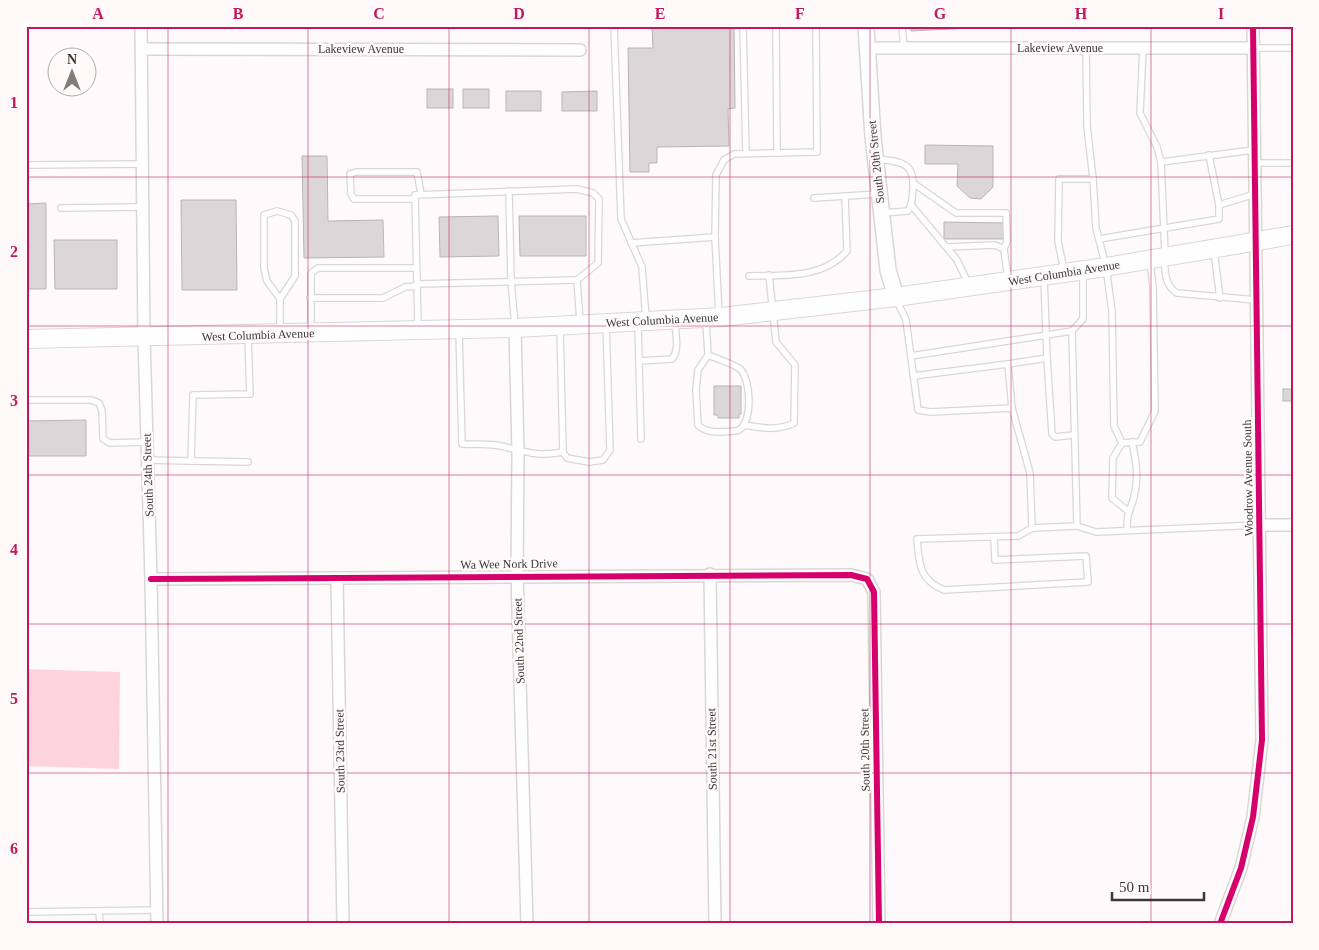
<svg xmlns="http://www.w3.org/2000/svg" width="1319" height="950" font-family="Georgia,serif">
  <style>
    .green { fill: #fdd4dc }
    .building { fill: #dbd7d8; stroke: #b8b5b6 }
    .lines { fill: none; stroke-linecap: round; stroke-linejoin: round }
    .service-casing { stroke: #d9d6d6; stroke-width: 8 }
    .minor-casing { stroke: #d9d6d6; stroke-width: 14 }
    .secondary-casing { stroke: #d9d6d6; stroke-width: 18 }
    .primary-casing { stroke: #d9d6d6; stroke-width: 20 }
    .service { stroke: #fffefe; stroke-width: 5.5 }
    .minor { stroke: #fffefe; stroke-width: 11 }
    .secondary { stroke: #fffefe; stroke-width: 15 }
    .primary { stroke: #fffefe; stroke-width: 18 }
    .cycleway-casing { stroke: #fff9fa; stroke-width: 9 }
    .cycleway { stroke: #d6006c; stroke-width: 6 }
    .grid { fill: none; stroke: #c2185b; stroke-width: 1; stroke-opacity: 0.55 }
    .labels { text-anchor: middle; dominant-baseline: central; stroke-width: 5; stroke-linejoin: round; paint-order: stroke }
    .street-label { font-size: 12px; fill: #3c3839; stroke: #fff9fa }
    .neatline { fill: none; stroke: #c2185b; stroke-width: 2 }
    .grid-label { font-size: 16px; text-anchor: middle; font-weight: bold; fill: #c2185b }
  </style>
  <rect width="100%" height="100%" fill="#fefafb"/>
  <!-- green -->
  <path class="green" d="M26 669 120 672 119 769 26 766Z"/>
  <!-- building -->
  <g class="building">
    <path d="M652 26H734L735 108 728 109 729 146 657 147V163H649V172H630L628 48H653Z"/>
    <path d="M911 26H970V28L911 31Z"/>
    <rect x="427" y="89" width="26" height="19"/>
    <rect x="463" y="89" width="26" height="19"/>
    <rect x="506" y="91" width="35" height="20"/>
    <path d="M597 91V111H562V92Z"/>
    <path d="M925 145 993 146V187L981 199 970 198 957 186 958 164H925Z"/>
    <path d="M302 156H327L328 221 383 220 384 257 304 258Z"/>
    <path d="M181 200H236L237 290H182Z"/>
    <path d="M46 203V289H26V204Z"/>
    <path d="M498 216 499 256 440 257 439 217Z"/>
    <path d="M519 216H586V256H520Z"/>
    <path d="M944 222 1004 223V239H944Z"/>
    <path d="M54 240H117V289H55Z"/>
    <path d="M714 386H741V414H739V418H718V415H714Z"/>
    <rect x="1283" y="389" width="10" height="12"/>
    <path d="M86 420V456H26V421Z"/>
  </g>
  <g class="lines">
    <defs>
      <g id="service">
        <path d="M614 26 621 219 642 267 646 319"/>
        <path d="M743 26 746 153"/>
        <path d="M776 26 777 153"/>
        <path d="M902 26 904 48"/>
        <path d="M1086 48 1087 126 1093 179"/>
        <path d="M1143 48 1140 113 1157 147 1161 162 1165 254"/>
        <path d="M1253 48H1293"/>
        <path d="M1209 155 1219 205"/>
        <path d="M877 159C900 162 915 161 913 189 912 197 913 204 908 211L882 213"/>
        <path d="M1161 162 1254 150"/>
        <path d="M1255 163H1293"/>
        <path d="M26 165 143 164"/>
        <path d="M913 183 956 213H1006L1007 241 1004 249"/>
        <path d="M509 191 511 281 515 326"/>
        <path d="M814 198 879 194"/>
        <path d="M415 199H354L351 194 350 174 356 172H417L421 194"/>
        <path d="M912 206 957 260 969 285"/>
        <path d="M61 208 143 207"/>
        <path d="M1099 239 1219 219V205L1255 194"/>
        <path d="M631 243 715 237"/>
        <path d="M947 247 995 245 1004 249 1008 279"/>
        <path d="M1214 251 1220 298"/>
        <path d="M1164 259C1165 272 1165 286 1177 293L1256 300"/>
        <path d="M1064 271 1058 241 1059 179H1093L1096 228 1106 267 1112 311 1114 426 1122 443 1140 442 1155 411 1153 287 1150 261"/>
        <path d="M749 276C783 275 823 279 847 251L845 196"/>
        <path d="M417 284 577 280"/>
        <path d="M310 298H383L405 287 417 286"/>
        <path d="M896 299 906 320 918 410 930 412 1012 408 1030 473 1032 528 1077 526 1072 331 911 356"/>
        <path d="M719 315 715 237 716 175 724 160 734 154 817 152 816 26"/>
        <path d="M706 320 708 355 698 370 696 390 698 425C703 431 712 432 720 432 725 431 734 432 739 430 753 422 751 379 740 369 732 363 717 359 708 355"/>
        <path d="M638 324 641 439"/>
        <path d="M418 327 415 195 577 189 593 193 599 199 598 263 577 280 580 322"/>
        <path d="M560 328 563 452 567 458 589 462 603 460 610 450 606 324"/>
        <path d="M311 331V273L318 268H416"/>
        <path d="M1072 331 1083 319V272"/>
        <path d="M280 332V299L267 281 264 268V215L277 211 291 215 295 221V276L280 299"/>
        <path d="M459 332 462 444C474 445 489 443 501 446 528 452 536 457 563 452"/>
        <path d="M1047 358 1052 434 1055 437 1074 435"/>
        <path d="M639 361 672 359C680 350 675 332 675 320"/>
        <path d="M913 376 1008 364"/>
        <path d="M26 400H91L99 403 102 411 103 439 110 443 147 442"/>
        <path d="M1012 408 1008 364 1047 358 1044 278"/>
        <path d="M744 425C761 428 778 431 794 423L795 365 776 342 769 275"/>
        <path d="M1122 443 1113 458 1112 498 1128 511"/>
        <path d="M148 460 191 461 193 395 250 394 248 337"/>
        <path d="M191 461 248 462"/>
        <path d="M1077 526 1096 532 1260 525"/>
        <path d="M1127 530C1127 512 1130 512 1134 497 1139 478 1136 460 1132 442"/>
        <path d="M994 537 995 560 1086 556 1088 582 944 590C919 580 919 563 917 539L1018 536 1032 528"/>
        <path d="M99 911 100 924"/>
        <path d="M26 912 157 910"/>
      </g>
      <g id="minor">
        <path d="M141 26 144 338 151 579 157 924"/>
        <path d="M866 48H1253"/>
        <path d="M142 49 580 50"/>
        <path d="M515 328 518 452 517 575 527 924"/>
        <path d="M1260 525H1293"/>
        <path d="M710 574 715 924"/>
        <path d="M337 578 343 924"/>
        <path d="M151 579 851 575 867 579 874 592 879 924"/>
        <path d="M1220 924 1241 868 1253 817 1262 740 1253 26"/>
      </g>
      <path id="secondary" d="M866 26 873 137 888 270 896 297"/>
      <path id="primary" d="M26 339 515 328 722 317 896 297 1106 267 1293 235"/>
    </defs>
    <!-- service casing -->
    <use href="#service" class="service-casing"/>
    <!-- minor casing -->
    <use href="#minor" class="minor-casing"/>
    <!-- secondary casing -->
    <use href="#secondary" class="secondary-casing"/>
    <!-- primary casing -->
    <use href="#primary" class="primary-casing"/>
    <!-- service -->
    <use href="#service" class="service"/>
    <!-- minor -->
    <use href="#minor" class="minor"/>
    <!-- secondary -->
    <use href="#secondary" class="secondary"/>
    <!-- primary -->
    <use href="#primary" class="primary"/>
    <defs>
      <g id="cycleway">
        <path d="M151 579 851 575 867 579 874 592 879 924"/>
        <path d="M1220 924 1241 868 1253 817 1262 740 1253 26"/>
      </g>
    </defs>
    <!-- cycleway casing -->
    <use href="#cycleway" class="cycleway-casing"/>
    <!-- cycleway -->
    <use href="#cycleway" class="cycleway"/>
  </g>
  <!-- grid -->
  <path class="grid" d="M168 26V924M308 26V924M449 26V924M589 26V924M730 26V924M870 26V924M1011 26V924M1151 26V924M26 177H1293M26 326H1293M26 475H1293M26 624H1293M26 773H1293"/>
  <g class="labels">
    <!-- street labels -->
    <g class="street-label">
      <text x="1060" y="48">Lakeview Avenue</text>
      <text x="361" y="49">Lakeview Avenue</text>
      <text transform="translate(876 162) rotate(-96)">South 20th Street</text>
      <text transform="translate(1064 273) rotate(-9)">West Columbia Avenue</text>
      <text transform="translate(662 320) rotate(-3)">West Columbia Avenue</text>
      <text transform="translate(258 335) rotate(-2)">West Columbia Avenue</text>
      <text transform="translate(148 475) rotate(-92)">South 24th Street</text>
      <text transform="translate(1248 478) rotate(-91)">Woodrow Avenue South</text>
      <text transform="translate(509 564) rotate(-1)">Wa Wee Nork Drive</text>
      <text transform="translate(519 641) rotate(-92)">South 22nd Street</text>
      <text transform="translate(712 749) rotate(-91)">South 21st Street</text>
      <text transform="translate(865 750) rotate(-91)">South 20th Street</text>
      <text transform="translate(340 751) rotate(-91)">South 23rd Street</text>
    </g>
  </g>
  <!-- border -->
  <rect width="1319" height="950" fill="none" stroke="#fff9fa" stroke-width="55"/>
  <!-- north arrow -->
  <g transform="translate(72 72)"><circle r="24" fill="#fff9fa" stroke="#b1acad"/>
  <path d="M0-4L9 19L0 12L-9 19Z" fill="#807c7d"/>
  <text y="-8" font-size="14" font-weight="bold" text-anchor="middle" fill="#3c3839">N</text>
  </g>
  <!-- scale -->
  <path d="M1112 892v8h92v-8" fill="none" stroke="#3c3839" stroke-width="2.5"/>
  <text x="1119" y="892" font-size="15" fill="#3c3839" stroke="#fff9fa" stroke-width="4" paint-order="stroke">50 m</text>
  <rect x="28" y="28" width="1264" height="894" class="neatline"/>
  <g class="grid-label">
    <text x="98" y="19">A</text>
    <text x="238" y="19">B</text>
    <text x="379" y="19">C</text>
    <text x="519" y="19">D</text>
    <text x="660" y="19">E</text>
    <text x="800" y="19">F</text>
    <text x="940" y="19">G</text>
    <text x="1081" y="19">H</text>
    <text x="1221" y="19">I</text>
    <text x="14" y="108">1</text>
    <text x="14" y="257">2</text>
    <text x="14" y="406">3</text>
    <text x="14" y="555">4</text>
    <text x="14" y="704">5</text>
    <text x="14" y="854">6</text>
  </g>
</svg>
